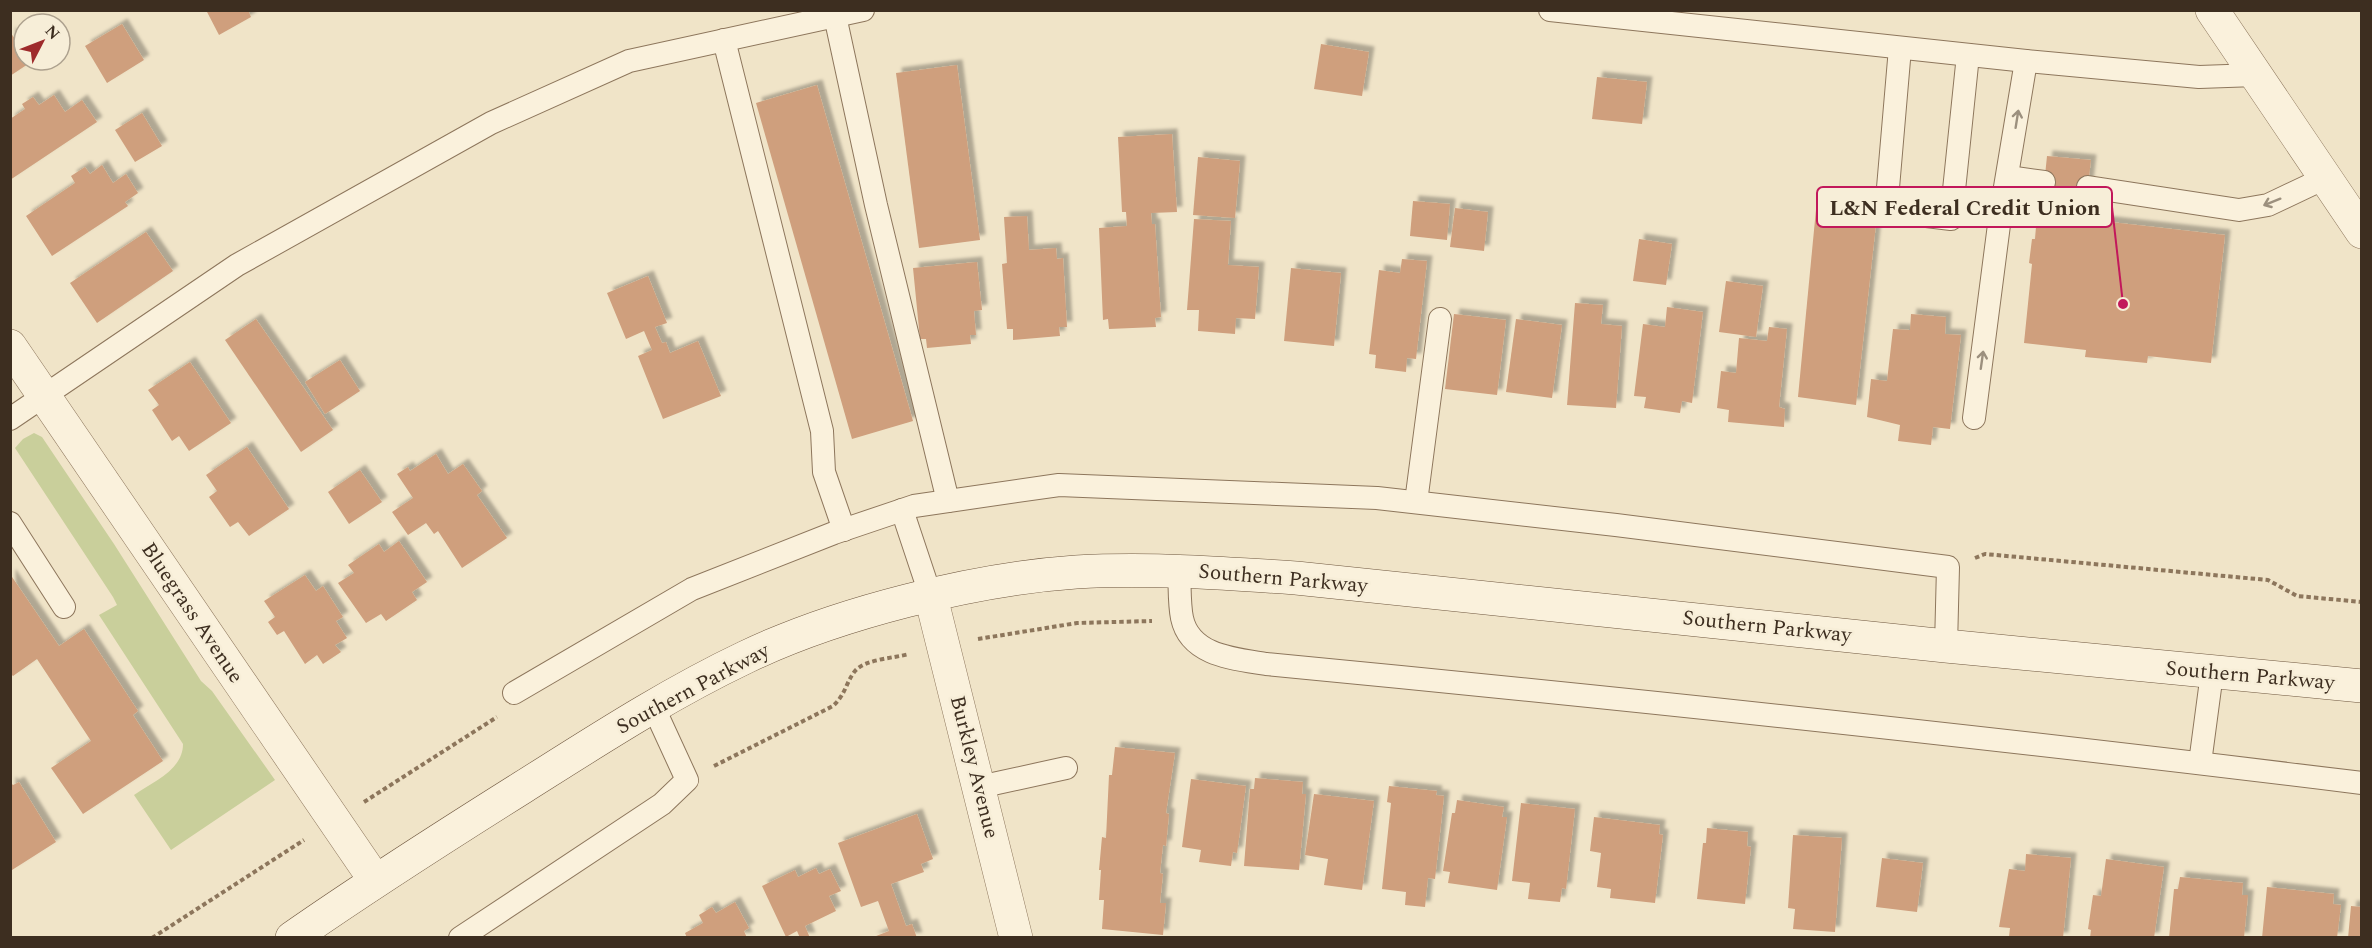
<svg xmlns="http://www.w3.org/2000/svg" width="2372" height="948" font-family="Spectral,serif">
  <style>
    .green { fill: #c9cf9b }
    .building { fill: #cf9f7d; filter: url(#shadow) }
    .lines { fill: none; stroke-linecap: round; stroke-linejoin: round }
    .service-casing { stroke: #8d765c; stroke-width: 24 }
    .minor-casing { stroke: #8d765c; stroke-width: 34 }
    .secondary-casing { stroke: #6f573f; stroke-width: 34 }
    .path { stroke: #8d765c; stroke-width: 4; stroke-dasharray: 4.5 3; stroke-linecap: butt }
    .service { stroke: #faf1dc; stroke-width: 22 }
    .minor { stroke: #faf1dc; stroke-width: 33 }
    .secondary { stroke: #faf1dc; stroke-width: 33 }
    .oneway { stroke: #9c907e }
    .labels { text-anchor: middle; dominant-baseline: central; stroke-width: 5; stroke-linejoin: round; paint-order: stroke }
    .street-label { font-size: 21px; fill: #3d2e20; stroke: #f7eed8 }
    .leader { fill: none; stroke: #c2185b; stroke-width: 2 }
    .callout-dot { fill: #c2185b; stroke: #f7eed8; stroke-width: 2 }
    .callout { fill: #f7eed8; stroke: #c2185b; stroke-width: 2 }
    .callout-label { font-size: 22px; text-anchor: middle; font-weight: bold; fill: #3d2e20 }
  </style>
  <defs>
    <filter id="shadow"><feDropShadow dx="5.5" dy="-5.5" stdDeviation="1.5" flood-color="#0004"/></filter>
  </defs>
  <rect width="100%" height="100%" fill="#f0e4c8"/>
  <!-- green -->
  <path class="green" d="M34 433 42 437 114 544 201 681 212 691 275 780 171 850 134 795C154 781 183 770 183 744L99 615 117 605 113 597 15 448 23 439Z"/>
  <!-- building -->
  <g class="building">
    <path d="M206 10H248L251 17 219 35Z"/>
    <path d="M122 24 144 60 107 83 85 46Z"/>
    <path d="M10 32 24 51V60L31 62 10 76Z"/>
    <path d="M1321 44 1369 52 1362 96 1314 89Z"/>
    <path d="M957 65 980 240 919 248 896 73Z"/>
    <path d="M1597 77 1647 82 1642 124 1592 119Z"/>
    <path d="M817 85 913 421 852 439 756 103Z"/>
    <path d="M54 95 65 112 82 100 97 122 10 180V119L25 109 22 104 33 97 39 105Z"/>
    <path d="M142 113 162 146 135 162 115 130Z"/>
    <path d="M1172 134 1177 212 1151 213 1152 224H1155L1161 317 1155 318 1156 327 1109 329 1108 319 1103 320 1099 228 1127 226 1126 212H1122L1118 137Z"/>
    <path d="M2047 156 2091 160 2084 219 2225 235 2211 363 2148 356 2147 363 2085 357 2086 350 2024 343 2032 264 2029 263 2032 239H2035L2037 214 2041 215Z"/>
    <path d="M1198 157 1240 161 1235 218 1193 215Z"/>
    <path d="M102 165 113 183 126 174 138 193 125 202 128 206 52 256 26 216 75 183 71 176 85 167 90 174Z"/>
    <path d="M1817 199 1878 206 1856 405 1798 397Z"/>
    <path d="M1413 201 1450 204 1447 240 1410 236Z"/>
    <path d="M1455 208 1488 212 1484 251 1450 247Z"/>
    <path d="M1027 216 1029 250 1056 248 1057 259 1063 258 1067 327H1059L1060 336 1013 340V329H1007L1002 264 1007 263 1004 217Z"/>
    <path d="M1194 219 1231 221 1228 265 1259 267 1255 319 1236 318 1235 334 1198 331 1199 310H1187Z"/>
    <path d="M146 232 173 271 97 323 70 283Z"/>
    <path d="M1639 239 1672 244 1666 285 1633 281Z"/>
    <path d="M1402 259 1427 261 1416 359 1407 358 1406 372 1375 368 1376 355 1369 354 1379 270 1400 273Z"/>
    <path d="M977 262 982 310 974 311 976 335H970L971 344 927 348 926 339H920L913 268Z"/>
    <path d="M1291 268 1341 273 1334 346 1284 341Z"/>
    <path d="M648 276 667 323 655 327 662 343 666 342 670 353 698 341 721 396 663 419 638 356 652 350 644 331 626 339 607 293Z"/>
    <path d="M1726 281 1763 286 1756 337 1719 332Z"/>
    <path d="M1575 303 1603 305 1601 324 1622 326 1616 408 1567 405Z"/>
    <path d="M1667 307 1703 312 1692 403 1682 401 1680 413 1644 408 1646 397 1634 396 1643 324 1665 327Z"/>
    <path d="M1454 314 1506 320 1497 395 1445 389Z"/>
    <path d="M1911 314 1946 317 1945 334 1961 335 1950 429 1933 427 1931 445 1898 441 1900 425 1867 417 1871 379 1887 381 1893 329 1910 330Z"/>
    <path d="M256 319 333 430 301 452 225 340Z"/>
    <path d="M1516 319 1562 325 1552 398 1506 392Z"/>
    <path d="M1769 327 1787 329 1779 407 1785 409 1784 427 1728 422 1729 410 1717 408 1721 371 1736 373 1739 338 1767 341Z"/>
    <path d="M340 360 360 391 325 414 305 382Z"/>
    <path d="M190 362 231 423 189 451 179 436 172 441 152 410 159 405 148 390Z"/>
    <path d="M247 447 289 509 249 536 238 522 230 527 209 497 217 491 206 475Z"/>
    <path d="M436 454 448 474 463 464 482 491 477 495 507 538 462 568 438 531 434 534 426 523 408 535 392 512 413 498 397 474 408 467 410 471Z"/>
    <path d="M360 470 382 502 349 524 328 492Z"/>
    <path d="M399 541 427 582 412 592 417 600 386 621 381 614 366 623 338 583 354 573 348 565 379 544 384 552Z"/>
    <path d="M10 574 59 646 84 629 138 711 133 715 163 761 83 814 51 768 91 741 37 659 13 676 10 673Z"/>
    <path d="M305 575 316 591 323 586 343 617 336 621 347 638 335 645 341 652 323 664 317 655 305 664 284 631 277 635 268 622 275 617 264 601Z"/>
    <path d="M1115 747 1175 753 1166 813 1169 814 1166 846 1163 845 1160 873 1163 874 1160 903H1166L1163 935 1102 929 1104 900H1099L1101 870H1099L1102 837 1106 838 1109 775H1112Z"/>
    <path d="M1255 778 1303 782 1302 794H1306L1299 870 1244 866 1250 789H1254Z"/>
    <path d="M1191 779 1246 786 1237 853 1233 852 1231 866 1199 862 1201 850 1182 847Z"/>
    <path d="M10 782 13 785 19 782 56 842 12 870Z"/>
    <path d="M1389 786 1437 791 1436 795 1444 796 1435 879 1428 878 1425 907 1405 905 1406 892 1382 889 1391 803 1387 802Z"/>
    <path d="M1314 794 1374 801 1362 890 1324 885 1328 859 1305 855Z"/>
    <path d="M1457 800 1504 807 1502 817H1507L1497 890 1448 883 1450 872 1443 871 1452 813H1455Z"/>
    <path d="M1521 803 1575 809 1566 889 1562 888 1560 902 1528 899 1530 883 1512 881Z"/>
    <path d="M917 814 933 859 921 864 924 872 891 884 906 926 912 924 917 938H871L889 931 878 901 861 907 838 843Z"/>
    <path d="M1594 817 1660 825 1659 834 1663 835 1655 903 1610 898 1611 889 1597 887 1601 853 1590 851Z"/>
    <path d="M1707 828 1748 832 1747 846 1751 847 1745 904 1697 899 1703 843H1706Z"/>
    <path d="M1793 835 1842 838 1835 932 1793 929 1795 909 1788 908Z"/>
    <path d="M2026 854 2071 858 2063 938 2009 937 2010 928 1999 927 2009 869 2025 871Z"/>
    <path d="M1882 858 1923 863 1917 912 1876 907Z"/>
    <path d="M2106 859 2164 867 2154 938H2090L2091 930 2088 929 2093 895 2101 896Z"/>
    <path d="M816 868 819 874 830 869 841 891 829 896 836 911 805 926 810 938H800L797 931 786 937 762 886 795 870 798 877Z"/>
    <path d="M2180 877 2243 883 2242 895H2248L2244 938H2169L2174 889H2178Z"/>
    <path d="M2267 887 2334 894 2333 904 2341 905 2337 938H2262Z"/>
    <path d="M735 902 749 928 744 931 747 938H687L685 933 703 923 699 915 712 907 716 913Z"/>
    <path d="M2351 906 2362 907V938H2348Z"/>
  </g>
  <g class="lines">
    <defs>
      <g id="service">
        <path d="M1550 10 2026 61 2199 77 2256 75"/>
        <path d="M835 16 876 205 948 501"/>
        <path d="M724 40 822 431 824 472 844 530"/>
        <path d="M1900 48 1886 211 1951 219 1968 55"/>
        <path d="M2008 177 2044 182"/>
        <path d="M2088 187 2239 210 2268 205 2325 178"/>
        <path d="M1974 418 2000 217 2026 61"/>
        <path d="M10 419 237 265 491 123 629 61 863 10"/>
        <path d="M1416 502 1440 319"/>
        <path d="M902 510 931 597"/>
        <path d="M10 523 64 607"/>
        <path d="M1179 571C1180 586 1179 603 1182 618 1190 656 1235 659 1266 664 1632 699 1997 738 2362 783"/>
        <path d="M514 693 692 589 834 533 914 506 1059 485 1377 498 1616 525 1948 567 1946 646"/>
        <path d="M2200 763 2212 673"/>
        <path d="M979 787 1066 768"/>
        <path d="M460 938 662 804 687 780 653 706"/>
      </g>
      <g id="minor">
        <path d="M2212 10 2362 232"/>
        <path d="M10 346 375 880"/>
        <path d="M931 597 1016 938"/>
      </g>
      <path id="secondary" d="M292 938C368 885 445 836 523 787 596 741 668 694 746 657 838 613 974 579 1076 572 1149 568 1223 573 1296 578L1946 646 2362 686"/>
    </defs>
    <!-- service casing -->
    <use href="#service" class="service-casing"/>
    <!-- minor casing -->
    <use href="#minor" class="minor-casing"/>
    <!-- secondary casing -->
    <use href="#secondary" class="secondary-casing"/>
    <!-- path -->
    <g class="path">
      <path d="M1975 558 1985 554 2268 580 2297 596 2362 602"/>
      <path d="M978 639 1077 623 1152 621"/>
      <path d="M714 766 833 706C846 694 846 682 855 671 865 659 895 658 909 654"/>
      <path d="M364 802 497 717"/>
      <path d="M152 938 304 840"/>
    </g>
    <!-- service -->
    <use href="#service" class="service"/>
    <!-- minor -->
    <use href="#minor" class="minor"/>
    <!-- secondary -->
    <use href="#secondary" class="secondary"/>
  </g>
  <!-- one-way arrows -->
  <defs><path id="oneway-shaft" d="M-6 0H5M1.5-3L5.5 0L1.5 3" fill="none" stroke-width="1.6" stroke-linecap="round" stroke-linejoin="round" transform="scale(1.5)"/></defs>
  <g class="oneway">
    <use href="#oneway-shaft" transform="translate(2017 119) rotate(-81)"/>
    <use href="#oneway-shaft" transform="translate(2272 202) rotate(158)"/>
    <use href="#oneway-shaft" transform="translate(1982 360) rotate(-82)"/>
  </g>
  <g class="labels">
    <!-- street labels -->
    <g class="street-label">
      <text transform="translate(1283 579) rotate(5)">Southern Parkway</text>
      <text transform="translate(192 613) rotate(56)">Bluegrass Avenue</text>
      <text transform="translate(1767 627) rotate(6)">Southern Parkway</text>
      <text transform="translate(2250 676) rotate(5)">Southern Parkway</text>
      <text transform="translate(693 689) rotate(-28)">Southern Parkway</text>
      <text transform="translate(974 767) rotate(76)">Burkley Avenue</text>
    </g>
  </g>
  <!-- callouts -->
  <path class="leader" d="M2123 304L2112 207"/>
  <circle class="callout-dot" cx="2123" cy="304" r="6"/>
  <rect class="callout" x="1817" y="187" width="295" height="40" rx="6"/>
  <g class="callout-label">
    <text x="1965" y="215">L&amp;N Federal Credit Union</text>
  </g>
  <!-- border -->
  <rect width="2372" height="948" fill="none" stroke="#3d2e20" stroke-width="24"/>
  <!-- north arrow -->
  <g transform="translate(42 42) rotate(48)"><circle r="28" fill="#f7eed8" stroke="#ada18e" stroke-width="1.5"/>
  <path d="M0-4.5L10 22L0 15L-10 22Z" fill="#9e2a2b"/>
  <text y="-9" font-size="16" font-weight="bold" text-anchor="middle" fill="#3d2e20">N</text>
  </g>
</svg>
